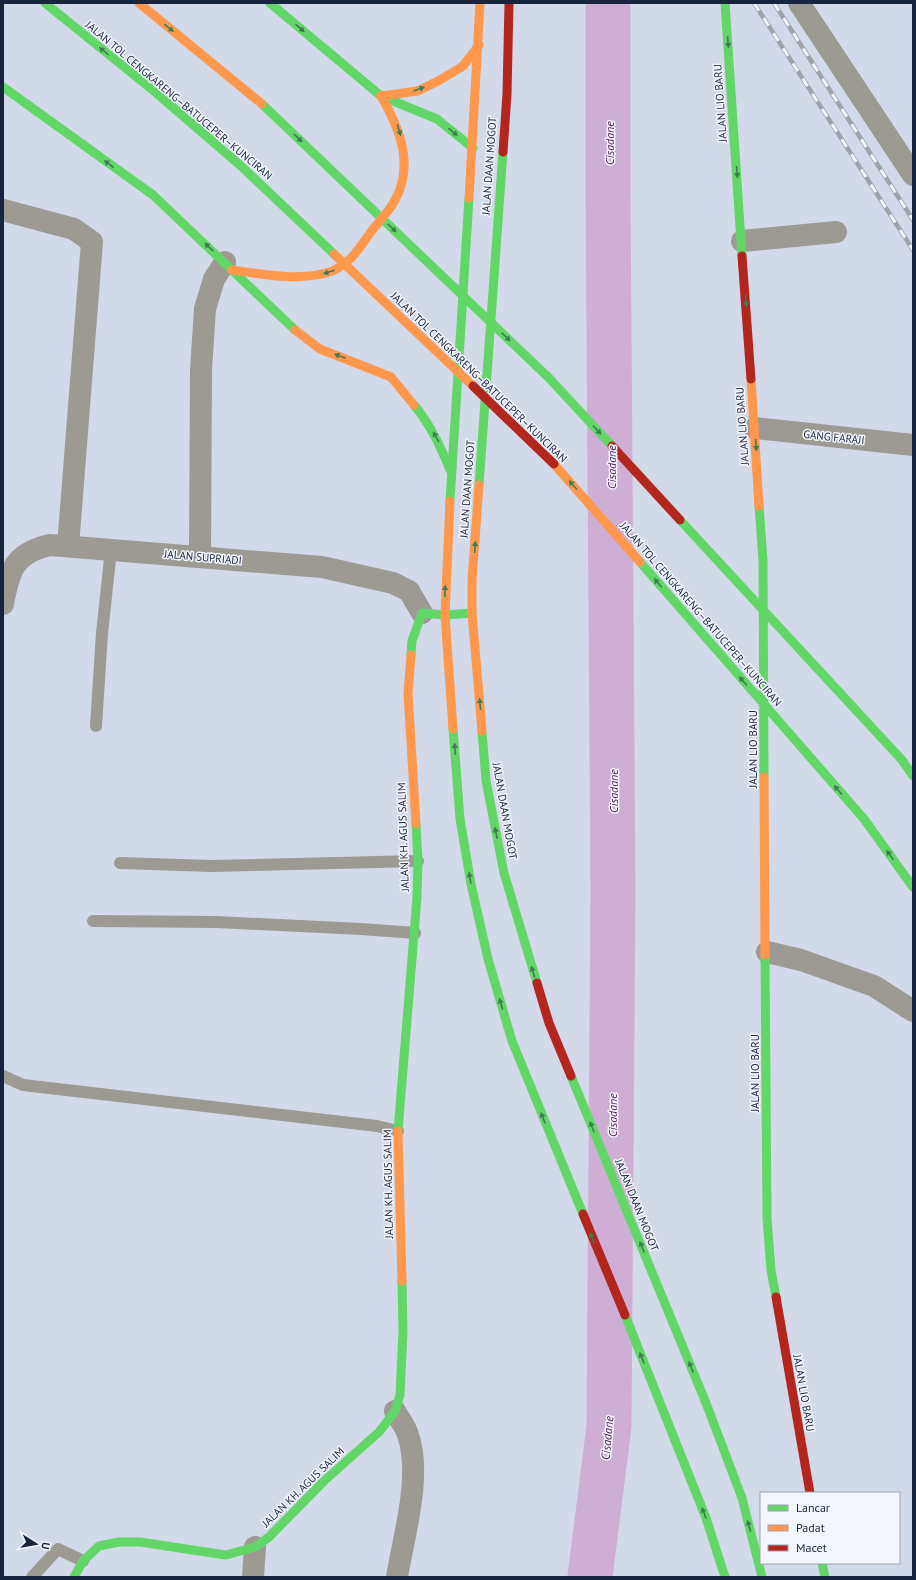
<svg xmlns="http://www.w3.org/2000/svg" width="916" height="1580" font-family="'PT Sans',sans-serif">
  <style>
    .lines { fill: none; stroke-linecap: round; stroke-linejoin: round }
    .river { stroke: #cfaed5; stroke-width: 45 }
    .lane { stroke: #9d9a94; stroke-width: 12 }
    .street { stroke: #9d9a94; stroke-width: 22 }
    .fast { stroke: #63d668; stroke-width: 9 }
    .slow { stroke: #ff974d; stroke-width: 9 }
    .jam { stroke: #b3261e; stroke-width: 9 }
    .rail-casing { stroke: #9fa3a8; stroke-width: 4.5 }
    .rail { stroke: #f3f6fe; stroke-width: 3; stroke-dasharray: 9; stroke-linecap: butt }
    .oneway { fill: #3e7c52 }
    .labels { text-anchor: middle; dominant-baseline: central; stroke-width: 3; stroke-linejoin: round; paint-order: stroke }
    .street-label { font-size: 11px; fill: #18233d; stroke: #f3f6fe }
    .water-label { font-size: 12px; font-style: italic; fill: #501452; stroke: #f3f6fe }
  </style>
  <rect width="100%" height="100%" fill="#d2d9e9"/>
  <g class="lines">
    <!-- river -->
    <path class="river" d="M590 1577 609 1426 613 890 608 192V3"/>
    <!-- lane -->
    <g class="lane">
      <path d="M96 726 102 633 111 550"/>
      <path d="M120 863 211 866 418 861"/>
      <path d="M93 921 216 922 361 929 415 933"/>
      <path d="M3 1076 23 1085 377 1126 398 1131"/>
      <path d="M32 1577 58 1549 83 1561"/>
    </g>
    <!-- street -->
    <g class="street">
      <path d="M799 3 913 175"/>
      <path d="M3 210 74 229 92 242 68 546"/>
      <path d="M742 241 836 232"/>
      <path d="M755 428 913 445"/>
      <path d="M200 556 201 370 205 309 214 279 225 262"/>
      <path d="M3 604C9 571 14 553 50 545L322 567 393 583 409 591 422 613"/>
      <path d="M767 952 801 960 874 986 913 1011"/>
      <path d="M395 1411C399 1419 406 1427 408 1435 422 1476 404 1535 397 1577"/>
      <path d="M253 1577 255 1547"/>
    </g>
    <!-- fast -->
    <g class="fast">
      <path d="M45 3 154 91 241 166 334 254"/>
      <path d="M270 3 381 96 437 119 473 148"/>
      <path d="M725 3 742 256"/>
      <path d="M3 87 153 195 295 330"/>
      <path d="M262 104 549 378 612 446"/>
      <path d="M414 405C431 425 441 448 451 472"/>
      <path d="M479 485 503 152"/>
      <path d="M450 501 469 198"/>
      <path d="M759 506 763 560 764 777"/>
      <path d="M680 520 902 760 913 776"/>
      <path d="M640 562 864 819 913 887"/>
      <path d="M411 655 412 641 422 613 445 615 472 613"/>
      <path d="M453 729 460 819 471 884 488 959 512 1041 583 1214"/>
      <path d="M482 731 486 781 504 873 537 983"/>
      <path d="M765 955 767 1218 771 1270 776 1297"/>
      <path d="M571 1076 706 1403 742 1498 762 1577"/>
      <path d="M398 1131 417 897 418 861 416 824"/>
      <path d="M625 1315 706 1518 725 1577"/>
      <path d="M822 1563 825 1577"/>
      <path d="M74 1577 83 1561 99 1546 119 1542H140L226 1555 255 1547 269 1537 324 1481 379 1432 395 1411 400 1395 403 1332 402 1281"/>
    </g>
    <!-- slow -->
    <g class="slow">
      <path d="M139 3 262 104"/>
      <path d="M381 96 418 91 440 80 463 66 479 45"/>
      <path d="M469 198 480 3"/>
      <path d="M334 254 473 386"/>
      <path d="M232 270C262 274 296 281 326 273 346 268 357 252 368 236 376 224 387 214 394 202 415 166 400 129 381 96"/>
      <path d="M295 330 320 349 391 377 414 405"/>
      <path d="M751 379 759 506"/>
      <path d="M554 464 640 562"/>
      <path d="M479 485 472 580V613L482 731"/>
      <path d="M450 501 445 615 453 729"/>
      <path d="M411 655 408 694 416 824"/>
      <path d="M764 777 765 955"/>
      <path d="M398 1131 402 1281"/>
    </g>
    <!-- jam -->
    <g class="jam">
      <path d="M503 152 507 94 509 3"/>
      <path d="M742 256 751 379"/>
      <path d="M473 386 554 464"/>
      <path d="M612 446 680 520"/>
      <path d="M537 983 549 1023 571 1076"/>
      <path d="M583 1214 625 1315"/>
      <path d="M776 1297 810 1493"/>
    </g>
    <defs>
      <g id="rail">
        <path d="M754 3 913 250"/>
        <path d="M774 3 913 220"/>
      </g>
    </defs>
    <!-- rail casing -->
    <use href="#rail" class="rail-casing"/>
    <!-- rail -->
    <use href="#rail" class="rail"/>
  </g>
  <!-- one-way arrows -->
  <defs><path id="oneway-solid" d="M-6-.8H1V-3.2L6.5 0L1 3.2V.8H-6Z"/></defs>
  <g class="oneway">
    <use href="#oneway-solid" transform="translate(169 28) rotate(39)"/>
    <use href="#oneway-solid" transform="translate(300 28) rotate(40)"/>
    <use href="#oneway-solid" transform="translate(728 42) rotate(86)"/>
    <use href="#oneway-solid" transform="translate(104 51) rotate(-141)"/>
    <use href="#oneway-solid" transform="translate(419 89) rotate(-20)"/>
    <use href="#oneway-solid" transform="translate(399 130) rotate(73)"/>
    <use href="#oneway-solid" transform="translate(453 132) rotate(39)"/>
    <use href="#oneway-solid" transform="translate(298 138) rotate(44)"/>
    <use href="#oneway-solid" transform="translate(109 164) rotate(-144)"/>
    <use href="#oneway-solid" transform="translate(737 172) rotate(86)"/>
    <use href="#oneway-solid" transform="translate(392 228) rotate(44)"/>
    <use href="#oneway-solid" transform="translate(209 247) rotate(-137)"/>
    <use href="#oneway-solid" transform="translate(329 272) rotate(162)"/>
    <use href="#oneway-solid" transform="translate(746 301) rotate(86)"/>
    <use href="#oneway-solid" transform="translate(506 337) rotate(44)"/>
    <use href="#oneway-solid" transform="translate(340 356) rotate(-159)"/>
    <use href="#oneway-solid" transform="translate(597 430) rotate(47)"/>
    <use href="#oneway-solid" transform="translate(436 437) rotate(-119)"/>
    <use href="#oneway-solid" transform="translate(756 445) rotate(86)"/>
    <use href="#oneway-solid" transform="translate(573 485) rotate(-131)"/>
    <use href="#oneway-solid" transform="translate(475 547) rotate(-86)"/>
    <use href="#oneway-solid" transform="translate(658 583) rotate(-131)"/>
    <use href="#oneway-solid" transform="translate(445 591) rotate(-88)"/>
    <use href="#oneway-solid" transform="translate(743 681) rotate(-131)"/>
    <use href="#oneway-solid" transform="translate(480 704) rotate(-95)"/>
    <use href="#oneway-solid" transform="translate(455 749) rotate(-94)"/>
    <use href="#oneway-solid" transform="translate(838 790) rotate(-131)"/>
    <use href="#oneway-solid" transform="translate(496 833) rotate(-101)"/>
    <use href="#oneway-solid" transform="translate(890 855) rotate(-126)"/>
    <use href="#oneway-solid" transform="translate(470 878) rotate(-100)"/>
    <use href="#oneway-solid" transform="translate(533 972) rotate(-107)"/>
    <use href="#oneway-solid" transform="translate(501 1004) rotate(-106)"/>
    <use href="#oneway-solid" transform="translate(543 1118) rotate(-112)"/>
    <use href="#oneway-solid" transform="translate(592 1127) rotate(-112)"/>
    <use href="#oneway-solid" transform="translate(592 1238) rotate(-112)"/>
    <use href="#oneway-solid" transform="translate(642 1247) rotate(-112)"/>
    <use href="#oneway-solid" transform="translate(642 1358) rotate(-113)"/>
    <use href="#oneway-solid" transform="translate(691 1367) rotate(-112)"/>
    <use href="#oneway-solid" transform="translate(704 1513) rotate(-111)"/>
    <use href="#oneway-solid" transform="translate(749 1526) rotate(-105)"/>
  </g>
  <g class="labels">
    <!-- street labels -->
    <g class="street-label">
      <text transform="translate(179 100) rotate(40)">JALAN TOL CENGKARENG–BATUCEPER–KUNCIRAN</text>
      <text transform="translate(720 103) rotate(-94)">JALAN LIO BARU</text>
      <text transform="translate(489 166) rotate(-86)">JALAN DAAN MOGOT</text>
      <text transform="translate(479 377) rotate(44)">JALAN TOL CENGKARENG–BATUCEPER–KUNCIRAN</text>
      <text transform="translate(742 426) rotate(-94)">JALAN LIO BARU</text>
      <text transform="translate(834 437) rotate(6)">GANG FARAJI</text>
      <text transform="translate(467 489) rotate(-86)">JALAN DAAN MOGOT</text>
      <text transform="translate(203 557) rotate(5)">JALAN SUPRIADI</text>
      <text transform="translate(701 614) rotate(49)">JALAN TOL CENGKARENG–BATUCEPER–KUNCIRAN</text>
      <text transform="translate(753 749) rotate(-90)">JALAN LIO BARU</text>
      <text transform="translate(505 811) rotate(80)">JALAN DAAN MOGOT</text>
      <text transform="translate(403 837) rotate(-92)">JALAN KH. AGUS SALIM</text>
      <text transform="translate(755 1073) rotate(-90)">JALAN LIO BARU</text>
      <text transform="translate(388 1184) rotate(-91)">JALAN KH. AGUS SALIM</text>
      <text transform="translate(637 1205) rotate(68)">JALAN DAAN MOGOT</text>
      <text transform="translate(804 1393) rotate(80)">JALAN LIO BARU</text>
      <text transform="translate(303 1487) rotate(-44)">JALAN KH. AGUS SALIM</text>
    </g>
    <!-- water labels -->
    <g class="water-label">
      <text transform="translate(609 143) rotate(-90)">Cisadane</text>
      <text transform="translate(611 467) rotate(-90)">Cisadane</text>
      <text transform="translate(613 791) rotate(-90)">Cisadane</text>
      <text transform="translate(612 1115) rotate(-90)">Cisadane</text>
      <text transform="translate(607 1438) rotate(-85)">Cisadane</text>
    </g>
  </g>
  <!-- border -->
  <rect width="916" height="1580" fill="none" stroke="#18233d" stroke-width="8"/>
  <!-- legend -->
  <rect x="760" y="1492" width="140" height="72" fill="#f3f6fe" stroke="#9ba2b1"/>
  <rect x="768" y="1505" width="20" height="6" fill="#63d668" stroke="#9ba2b1"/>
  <text x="796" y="1512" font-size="12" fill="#18233d">Lancar</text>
  <rect x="768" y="1525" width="20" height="6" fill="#ff974d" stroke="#9ba2b1"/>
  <text x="796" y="1532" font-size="12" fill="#18233d">Padat</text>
  <rect x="768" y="1545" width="20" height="6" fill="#b3261e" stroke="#9ba2b1"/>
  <text x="796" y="1552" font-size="12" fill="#18233d">Macet</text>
  <!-- north arrow -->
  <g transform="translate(36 1544) rotate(101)" stroke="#f3f6fe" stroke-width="3" paint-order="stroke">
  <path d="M0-3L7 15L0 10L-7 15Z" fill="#18233d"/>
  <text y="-6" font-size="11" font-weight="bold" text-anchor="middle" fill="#18233d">U</text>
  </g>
</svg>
